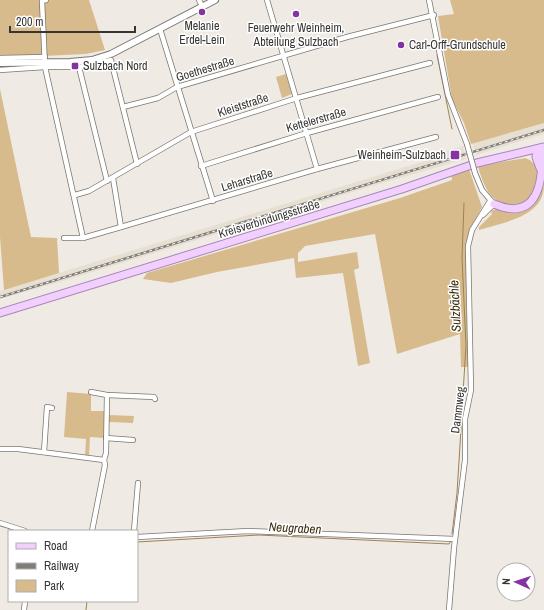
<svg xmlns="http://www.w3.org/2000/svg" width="544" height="610" font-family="'Archivo Narrow',sans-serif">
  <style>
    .built { fill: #e7dfd1 }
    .green { fill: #d7bb8c }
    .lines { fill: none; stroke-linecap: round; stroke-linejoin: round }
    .stream { stroke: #9e8352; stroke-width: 1 }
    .minor-casing { stroke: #7a7671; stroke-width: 6 }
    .secondary-casing { stroke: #7a7671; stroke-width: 8 }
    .primary-casing { stroke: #aa86b8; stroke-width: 9 }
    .minor { stroke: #fff; stroke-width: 4.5 }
    .secondary { stroke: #fff; stroke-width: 6 }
    .primary { stroke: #f1d0ff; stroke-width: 7 }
    .rail-casing { stroke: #807d79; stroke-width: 2.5 }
    .rail { stroke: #fff; stroke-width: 1; stroke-dasharray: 3; stroke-linecap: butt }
    .minor-bridge-casing { stroke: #7a7671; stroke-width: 6; stroke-linecap: butt }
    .minor-bridge { stroke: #fff; stroke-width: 4.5 }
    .poi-dot { fill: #8533a2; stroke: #fff; stroke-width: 1.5 }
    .labels { text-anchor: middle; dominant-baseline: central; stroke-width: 3; stroke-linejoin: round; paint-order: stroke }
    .poi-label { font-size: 12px; fill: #373533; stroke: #fff }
    .street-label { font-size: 12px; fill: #373533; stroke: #fff }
    .water-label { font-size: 13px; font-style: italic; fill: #3d2d0e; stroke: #fff }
  </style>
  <rect width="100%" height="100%" fill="#efebe4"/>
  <!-- built -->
  <g class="built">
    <path d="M544 123V134L476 155 472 143Z"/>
    <path d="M463 146 466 159 369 187 70 279 0 299V291L421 162 437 157 436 154Z"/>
  </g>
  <!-- green -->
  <g class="green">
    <path d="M0 0H89L105 50 86 54 0 58Z"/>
    <path d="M450 0H544V123L471 144 464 123 452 99 438 16 454 14Z"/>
    <path d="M286 74 292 94 282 98 276 77Z"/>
    <path d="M0 89 31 237 57 238 59 273 4 290 0 237Z"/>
    <path d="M525 158C534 161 537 167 540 176 537 182 535 190 532 196 528 201 521 203 515 204 492 208 483 185 478 166Z"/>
    <path d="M469 169 482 207 469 231 466 243V302L470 367H461L460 334 397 354 375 234 305 246 298 253V262L357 252 359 268 354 270 370 363 358 366 343 273 296 278 294 258 217 272 171 283 143 279 147 273 400 198 452 180 451 174Z"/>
    <path d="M544 185C544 217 504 222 479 230V227L492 214 491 211C497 208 501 211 507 212 524 215 539 201 544 185Z"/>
    <path d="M67 392 91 394V411H105L104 438 90 437 89 456H85L86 439 64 437Z"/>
    <path d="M109 415 134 416 133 423 109 422Z"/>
  </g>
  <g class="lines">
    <!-- stream -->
    <g class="stream">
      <path d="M437 55 452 129"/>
      <path d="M462 409 466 346 462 258 464 203"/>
      <path d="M452 534 457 493 462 413"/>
      <path d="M137 542 259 535 449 544 451 541"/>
      <path d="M86 610 87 601"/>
    </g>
    <defs>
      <g id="minor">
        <path d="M46 0 42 1 45 67 83 238"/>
        <path d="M199 0 202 6"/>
        <path d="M267 0 317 169"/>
        <path d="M429 0 448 95 467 144"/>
        <path d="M160 29 213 201"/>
        <path d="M0 58 45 57"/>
        <path d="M79 67 107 181"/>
        <path d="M0 70 45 67H79L111 60 137 164"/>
        <path d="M123 107 158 98 177 87 347 37 434 15"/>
        <path d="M201 166 307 133 438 97"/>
        <path d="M475 173 482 190 494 204 483 215"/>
        <path d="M113 178 121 227"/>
        <path d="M75 195 89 191 191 132 297 98 430 63"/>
        <path d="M64 238H83L121 227 317 169 436 137"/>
        <path d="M91 392 107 395 154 397 155 399"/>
        <path d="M106 438 133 440"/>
        <path d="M0 449H18L104 460"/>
        <path d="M44 452 47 407 52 408"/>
        <path d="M0 523 25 531"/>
        <path d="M92 531 105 465 104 460 106 453 107 395"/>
        <path d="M134 531 138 483"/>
        <path d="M137 537 248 531 455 539"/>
        <path d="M24 610 25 601"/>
        <path d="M449 610 454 548 465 460V419L471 390 468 246 472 230 490 201"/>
      </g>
      <path id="secondary" d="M0 63 70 62 92 60 111 54 215 0"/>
      <g id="primary">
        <path d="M537 149 536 157 540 168"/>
        <path d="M494 204C538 223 544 181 541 148"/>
        <path d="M0 313 402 189 477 163 544 147"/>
      </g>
    </defs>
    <!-- minor casing -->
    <use href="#minor" class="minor-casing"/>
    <!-- secondary casing -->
    <use href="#secondary" class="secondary-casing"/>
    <!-- primary casing -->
    <use href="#primary" class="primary-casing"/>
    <!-- minor -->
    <use href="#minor" class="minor"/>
    <!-- secondary -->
    <use href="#secondary" class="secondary"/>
    <!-- primary -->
    <use href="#primary" class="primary"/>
    <defs>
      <path id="rail" d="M0 297 544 130"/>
    </defs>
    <!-- rail casing -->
    <use href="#rail" class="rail-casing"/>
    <!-- rail -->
    <use href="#rail" class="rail"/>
    <defs>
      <path id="minor-bridge" d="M467 144 475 173"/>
    </defs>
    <!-- minor-bridge casing -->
    <use href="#minor-bridge" class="minor-bridge-casing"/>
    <!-- minor-bridge -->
    <use href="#minor-bridge" class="minor-bridge"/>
  </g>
  <!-- markers -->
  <g class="poi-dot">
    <circle cx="202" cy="12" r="4"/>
    <circle cx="296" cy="14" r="4"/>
    <circle cx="401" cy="45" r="4"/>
    <rect x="71" y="62" width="8" height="8" rx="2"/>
    <rect x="450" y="150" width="10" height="10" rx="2"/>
  </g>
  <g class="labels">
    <!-- poi labels -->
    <g class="poi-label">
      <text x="202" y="26">Melanie<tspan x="202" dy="14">Erdel-Lein</tspan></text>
      <text x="296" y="28">Feuerwehr Weinheim,<tspan x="296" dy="14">Abteilung Sulzbach</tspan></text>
      <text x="409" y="45" text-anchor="start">Carl-Orff-Grundschule</text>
      <text x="83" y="66" text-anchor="start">Sulzbach Nord</text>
      <text x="446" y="155" text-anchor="end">Weinheim-Sulzbach</text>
    </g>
    <!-- street labels -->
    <g class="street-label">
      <text transform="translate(205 69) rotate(-17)">Goethestraße</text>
      <text transform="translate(243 105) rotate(-18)">Kleiststraße</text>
      <text transform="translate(316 120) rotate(-16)">Kettelerstraße</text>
      <text transform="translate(247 180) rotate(-17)">Leharstraße</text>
      <text transform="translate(269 219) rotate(-17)">Kreisverbindungsstraße</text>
      <text transform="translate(458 410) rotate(-83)">Dammweg</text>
    </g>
    <!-- water labels -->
    <g class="water-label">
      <text transform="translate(455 306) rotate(-93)">Sulzbächle</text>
      <text transform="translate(295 528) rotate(3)">Neugraben</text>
    </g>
  </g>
  <!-- legend -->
  <rect x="8" y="530" width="130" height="72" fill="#ffffff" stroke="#afaead"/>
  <rect x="16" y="543" width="20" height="6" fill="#f1d0ff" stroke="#afaead"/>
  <text x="44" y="550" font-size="12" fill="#373533">Road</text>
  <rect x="16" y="563" width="20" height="6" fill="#807d79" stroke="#afaead"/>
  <text x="44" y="570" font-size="12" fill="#373533">Railway</text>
  <rect x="16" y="580" width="20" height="12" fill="#d7bb8c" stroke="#afaead"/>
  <text x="44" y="590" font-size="12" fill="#373533">Park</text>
  <!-- north arrow -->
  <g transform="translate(516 582) rotate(273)"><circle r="19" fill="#ffffff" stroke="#afaead"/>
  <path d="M0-3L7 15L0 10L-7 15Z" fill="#8533a2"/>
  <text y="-6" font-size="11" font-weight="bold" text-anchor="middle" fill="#373533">N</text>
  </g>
  <!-- scale -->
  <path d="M10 26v6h125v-6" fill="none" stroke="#373533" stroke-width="2"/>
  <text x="16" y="26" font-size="12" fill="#373533" stroke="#ffffff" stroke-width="3" paint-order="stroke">200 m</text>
</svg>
